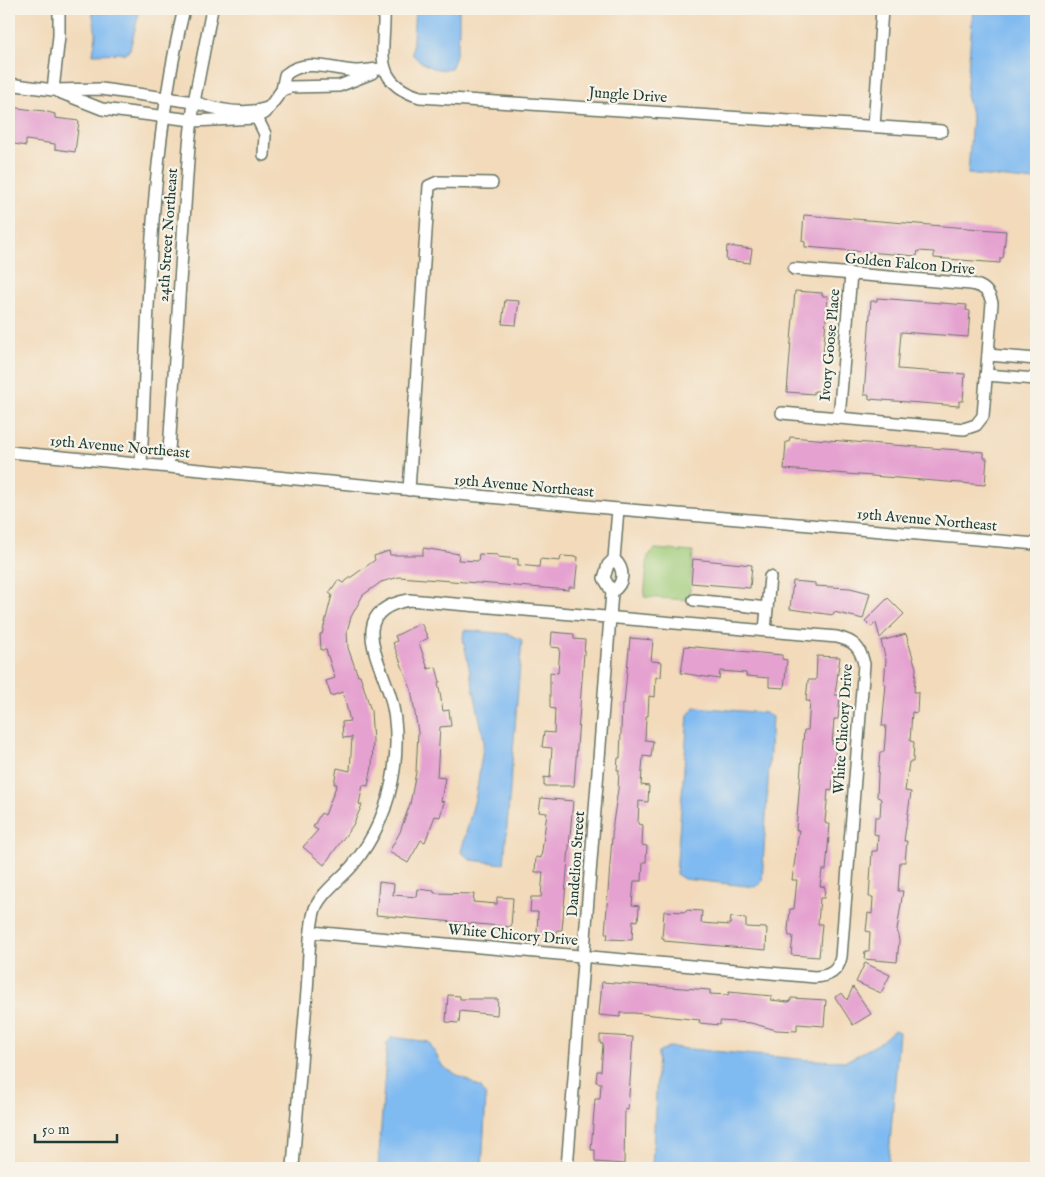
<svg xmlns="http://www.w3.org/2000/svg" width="1045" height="1177" font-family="'IM FELL English',serif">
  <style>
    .green { fill: #9ecb78; stroke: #5e8456 }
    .water { fill: #7fbaf1; stroke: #4f7c92 }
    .building { fill: #e5a1d0 }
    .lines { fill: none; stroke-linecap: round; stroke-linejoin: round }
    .minor-casing { stroke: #697463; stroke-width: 14 }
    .minor { stroke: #fff; stroke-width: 11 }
    .labels { text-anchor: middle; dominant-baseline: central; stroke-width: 4.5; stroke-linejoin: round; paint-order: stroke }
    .street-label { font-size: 15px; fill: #1f3d34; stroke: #f7f3e8 }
  </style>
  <rect width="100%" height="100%" fill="#f7f3e8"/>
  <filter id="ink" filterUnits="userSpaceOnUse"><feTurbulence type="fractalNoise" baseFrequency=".02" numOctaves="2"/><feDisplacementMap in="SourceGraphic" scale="10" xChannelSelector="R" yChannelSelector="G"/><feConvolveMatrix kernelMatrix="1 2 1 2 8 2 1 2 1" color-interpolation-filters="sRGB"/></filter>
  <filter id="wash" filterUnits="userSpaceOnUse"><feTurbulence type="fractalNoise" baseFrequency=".0096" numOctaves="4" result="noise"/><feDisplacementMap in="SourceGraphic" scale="20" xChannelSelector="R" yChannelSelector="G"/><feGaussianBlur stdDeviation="1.12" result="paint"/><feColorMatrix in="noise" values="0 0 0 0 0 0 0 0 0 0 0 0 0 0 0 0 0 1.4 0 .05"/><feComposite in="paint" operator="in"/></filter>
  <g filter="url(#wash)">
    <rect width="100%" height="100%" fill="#f2daba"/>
    <!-- green -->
    <path class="green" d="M655 549 693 552 689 600 644 597 648 556Z"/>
    <!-- water -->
    <g class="water">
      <path d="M92 9H140L130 49 127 53 93 54 96 35Z"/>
      <path d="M415 9H459C459 30 460 49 451 69 434 71 424 66 412 54Z"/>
      <path d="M973 9H1036V181L968 174 972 117 966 95Z"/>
      <path d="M464 630 509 634 522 640 504 864 471 860 461 852 476 795 484 740 463 638Z"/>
      <path d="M695 707 765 713 772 717 762 882 756 887 684 879 676 874 688 715Z"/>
      <path d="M894 1030 899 1032 888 1168H652L658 1053 668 1047 810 1060 846 1061 878 1044Z"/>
      <path d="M392 1037 429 1042 443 1067 481 1088 486 1096 482 1168H378L387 1044Z"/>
    </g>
    <g id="blocks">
      <!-- building -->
      <g class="building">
        <path d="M9 107 44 111 55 114V118L79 121 75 152 55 149V144L26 140V146L9 143Z"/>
        <path d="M804 215 1006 231 1003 258H1000V263L934 258V252L918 251 917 256 805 247V242L802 241Z"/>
        <path d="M727 246 752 249 750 263 726 260Z"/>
        <path d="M795 291 822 293V296H828L820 391H814V394L787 392Z"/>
        <path d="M877 298 967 305 966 310 970 311 968 337 901 332 898 369 965 374 963 401H959V406L869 399V395H864L871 301H877Z"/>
        <path d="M505 300 519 301 516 325 502 324Z"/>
        <path d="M790 437 984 452V458H987L985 485 784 469 786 442H789Z"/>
        <path d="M423 548 459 554 458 560 478 561 479 554 498 555V557L518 559V565L539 567 540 559 560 561 561 556 578 557 575 587H569V590L399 577 381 582 363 595 351 617 347 631 348 648 358 676 360 675 371 711 373 741 372 767 368 786 363 785 359 804 362 805 353 825 324 865 303 847 318 830 313 827 321 813 325 815 337 784H334L337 768 350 771 352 737 343 738 342 722 350 721 343 692 331 696 326 681 335 678 326 650H321L320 634H322L332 595 329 593 338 580 343 583 375 560 374 556 389 551 390 555H423Z"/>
        <path d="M693 559 752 565 750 588 691 583Z"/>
        <path d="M793 581 815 583V586L850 588 870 593 863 619 834 612 833 615 790 609Z"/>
        <path d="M888 598 904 614 880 638 876 623 871 627 865 621Z"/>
        <path d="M421 623 428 638 419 643 428 669 436 667 440 682H438L443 711 449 710 451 726 440 727 437 777 445 778 441 801 444 802 440 817 435 816 425 842 421 840 408 863 389 852 400 832 410 804 416 772 418 732 411 689 393 643 397 641 395 636Z"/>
        <path d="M552 632 574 634V639L585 640 574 786H544V777L550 778 552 748 542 747 544 732 554 733 555 709 550 708V672L558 673 560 648 551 647Z"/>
        <path d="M906 634 916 668 914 692H918L917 713 912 712 910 741 914 742 913 760V762H909L905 791 911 792 904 841H907L905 862H900L898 891H903L897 930 899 941 897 962 864 959 865 951H869L870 932 866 931 868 913 872 914 873 897H869L872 851H877L878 835 874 834 875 817H880L881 800 880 798 877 797 878 775 880 752H884L886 726H882L886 684H884L886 660 881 641Z"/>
        <path d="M630 638 653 640 651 661 662 662 661 677H656L655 697 649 696 648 716H646L645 740 653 741 651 757 643 756 641 785 649 786 648 802 639 801 638 824 643 825 642 845 647 846 646 862H643L642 881H634L632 905 639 906 638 921 633 920 632 940 607 939 608 934H605L613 823 618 789 619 770H617L618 758H620L622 703 624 704Z"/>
        <path d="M685 646 782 655V659L787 660 784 688 769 687V678L746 676V673L720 671 719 679 681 673Z"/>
        <path d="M817 656 840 657 835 695H840L838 719H834L832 745H836L832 791 828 790 827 802 825 821 826 824H830L826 870H822L820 886 825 887 824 898H820L818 924H822L819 957 791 955 793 936H789L788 930 790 909H794L797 880H792L799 830H796L804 730H808L810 701H806L808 680H816Z"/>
        <path d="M541 798 573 801 562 930H557V934L537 933 538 912H530L531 897H541L543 872H535L536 857 541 858 547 813 539 812Z"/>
        <path d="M379 882 394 884 393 895 417 897 418 889 434 891V893L474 894 473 902 497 904V897L513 898 511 927 376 915Z"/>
        <path d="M686 910 702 911 701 923 730 925 731 917 746 919V927L767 928 766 950 664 941V938H662L664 911 686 912Z"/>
        <path d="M865 963 890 975 881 993 856 982Z"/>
        <path d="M602 982 710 990V994L728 995 729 992 772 996 771 1000 788 1002 791 1001V998L826 1000 824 1026 797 1024V1031L776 1030 751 1023 720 1021V1025L699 1023 700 1020 634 1013H620V1017L599 1015Z"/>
        <path d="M853 987 871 1014 853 1025 835 997 842 993 847 1000Z"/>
        <path d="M448 995 460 996V999H498L497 1015 460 1011 459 1023 446 1022Z"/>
        <path d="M600 1035 633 1037 628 1110 625 1109 624 1164 595 1162V1150H591L595 1099H600L601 1083 596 1082 597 1071H601L603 1044 600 1043Z"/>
      </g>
    </g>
  </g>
  <g filter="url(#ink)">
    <use href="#blocks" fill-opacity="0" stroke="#697463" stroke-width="1"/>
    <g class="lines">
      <defs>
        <g id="minor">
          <path d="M384 9C386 48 369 82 420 97L942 131"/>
          <path d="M9 84 53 90 101 89 194 102C217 110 247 116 270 107"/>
          <path d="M53 90 59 36V9"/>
          <path d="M282 90 290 87 339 86 372 73"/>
          <path d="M59 92 102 109 192 120"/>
          <path d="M257 118 265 134 264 155"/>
          <path d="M192 121 256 118 265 113 282 90 285 75C306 57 333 70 356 71 365 71 374 69 383 69"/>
          <path d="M874 126 882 9"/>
          <path d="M988 355 1036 359"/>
          <path d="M986 375 1036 379"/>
          <path d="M782 413 964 429 976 425 983 416 992 303C989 291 983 286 971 284L794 269"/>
          <path d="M839 418 851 274"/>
          <path d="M9 452 618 509 1036 544"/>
          <path d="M141 463C149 312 148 156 184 9"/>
          <path d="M168 466 189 145 194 102 212 9"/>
          <path d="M409 490 429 186 438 182 492 183"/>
          <path d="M612 592C625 583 625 569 614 559"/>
          <path d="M694 600 767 608"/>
          <path d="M765 630 770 577"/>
          <path d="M293 1168C297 1109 302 1050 307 991 309 966 308 937 314 912 318 895 341 879 352 866 375 838 389 806 394 770 397 748 397 721 391 699 381 661 345 611 409 600L837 637C854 641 860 647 864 664L841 957C838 972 829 976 815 977L311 932"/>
          <path d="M567 1168 612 592 604 578 608 565 614 559 618 509"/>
        </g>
      </defs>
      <!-- minor casing -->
      <use href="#minor" class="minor-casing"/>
      <!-- minor -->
      <use href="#minor" class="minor"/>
    </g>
  </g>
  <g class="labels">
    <!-- street labels -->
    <g class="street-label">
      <text transform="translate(628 95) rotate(4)">Jungle Drive</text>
      <text transform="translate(168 235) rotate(-86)">24th Street Northeast</text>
      <text transform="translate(910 264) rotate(5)">Golden Falcon Drive</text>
      <text transform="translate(830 345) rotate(-85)">Ivory Goose Place</text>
      <text transform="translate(120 447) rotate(5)">19th Avenue Northeast</text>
      <text transform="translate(524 486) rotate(5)">19th Avenue Northeast</text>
      <text transform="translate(927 520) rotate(5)">19th Avenue Northeast</text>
      <text transform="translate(843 729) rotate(-86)">White Chicory Drive</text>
      <text transform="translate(576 864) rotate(-86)">Dandelion Street</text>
      <text transform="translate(513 935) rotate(5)">White Chicory Drive</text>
    </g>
  </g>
  <!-- margin -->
  <rect width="1045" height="1177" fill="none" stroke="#f7f3e8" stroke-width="30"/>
  <!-- scale -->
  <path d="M35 1134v8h82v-8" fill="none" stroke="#1f3d34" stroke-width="2.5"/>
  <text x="42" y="1134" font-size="15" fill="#1f3d34" stroke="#f7f3e8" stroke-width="4" paint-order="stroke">50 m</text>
</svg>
